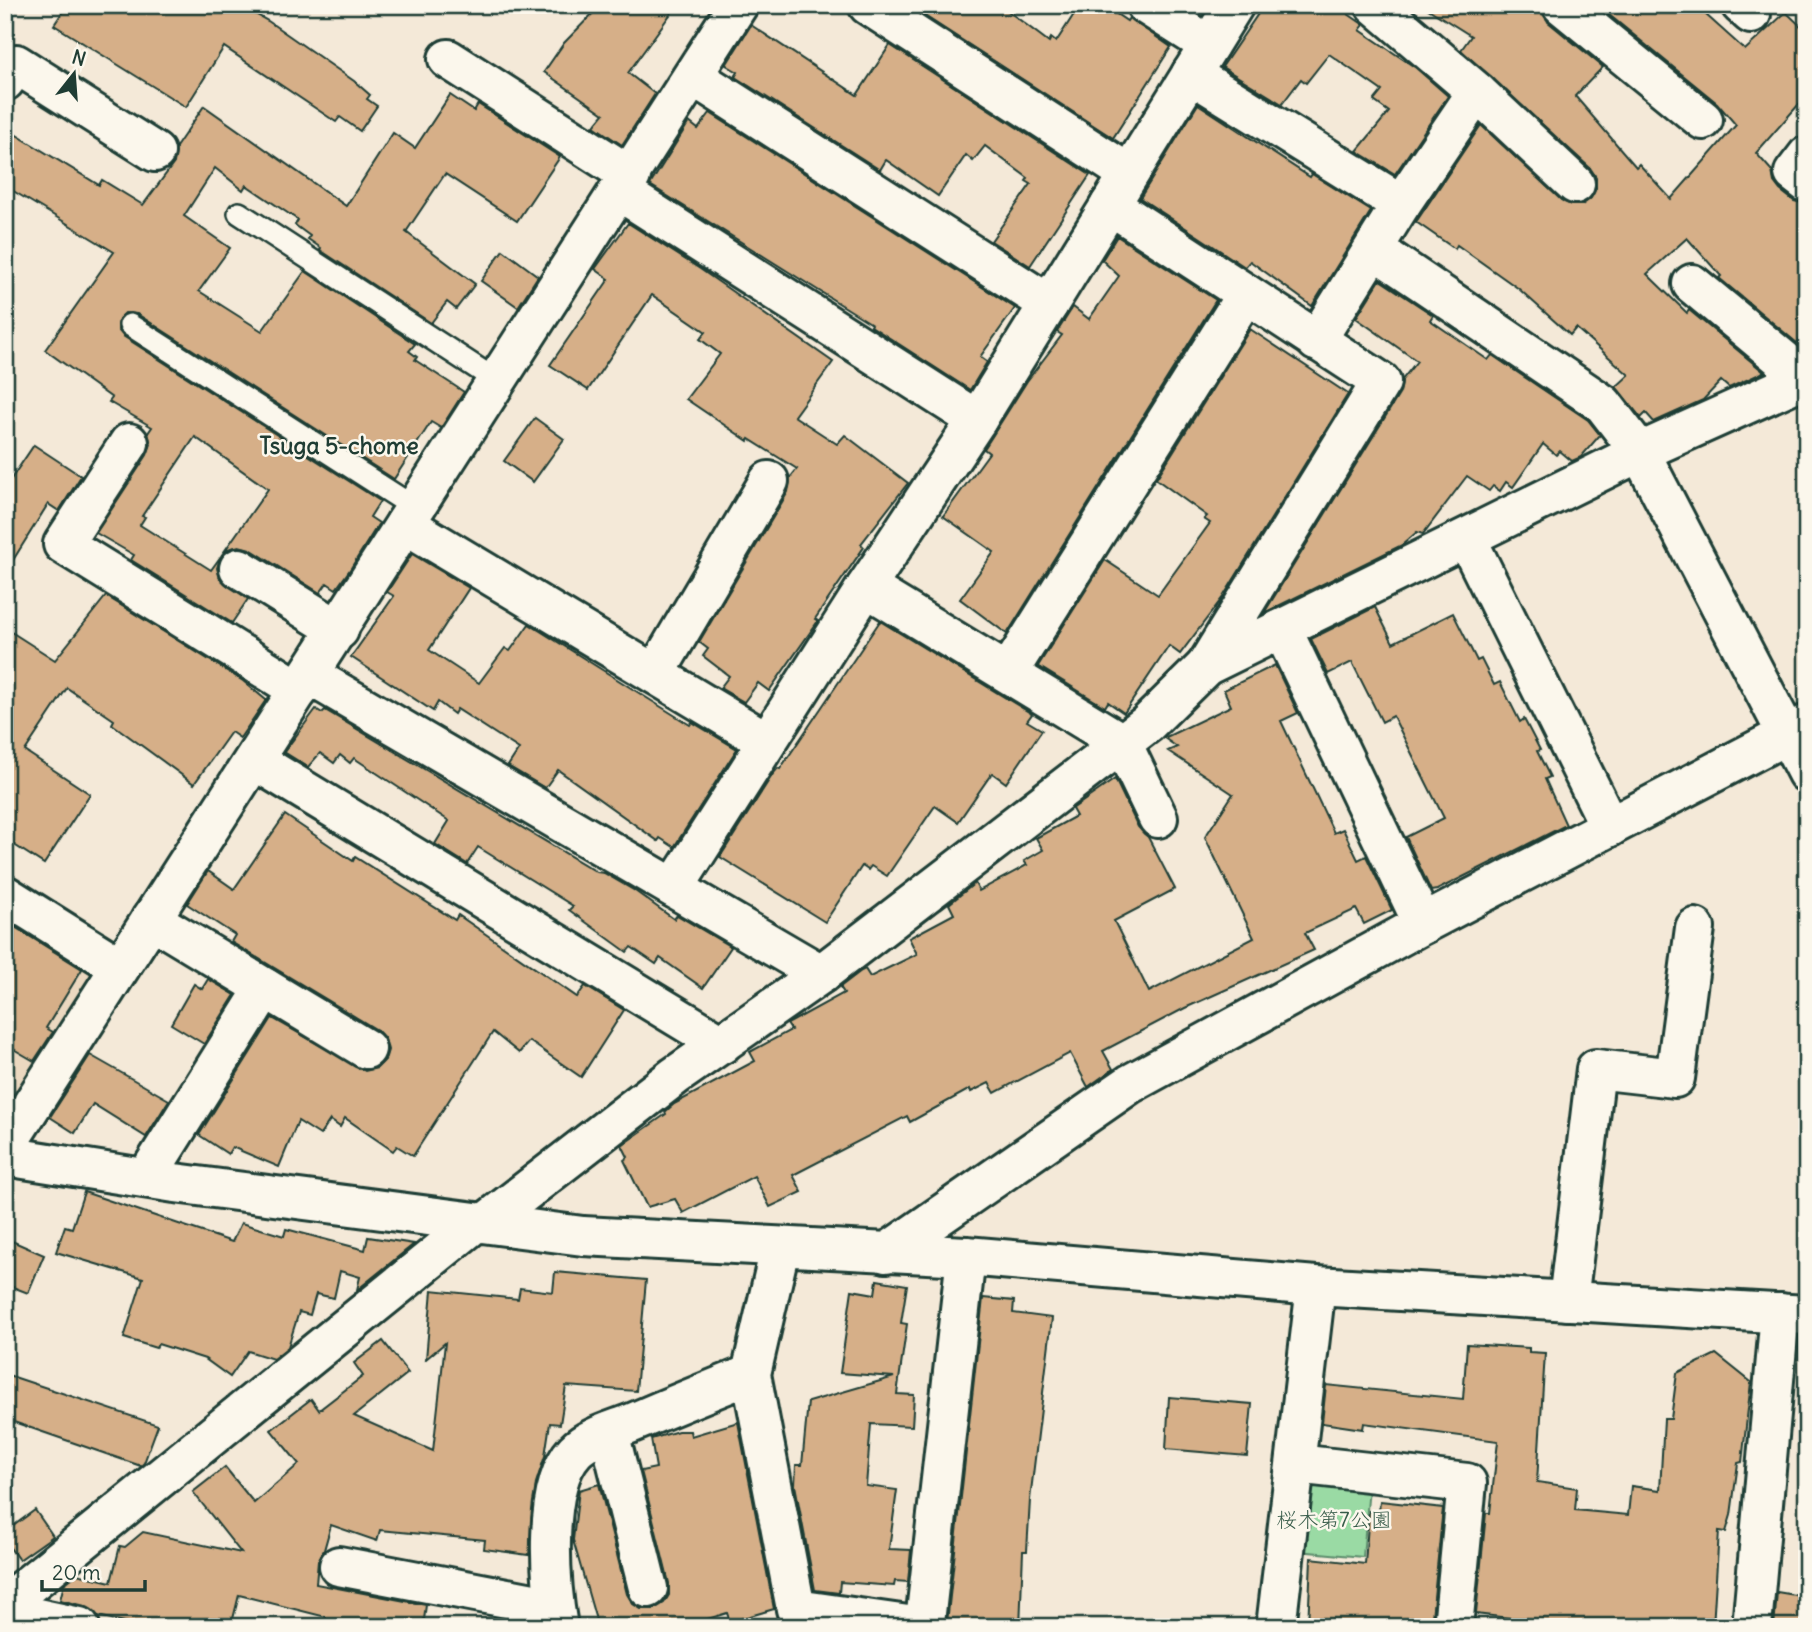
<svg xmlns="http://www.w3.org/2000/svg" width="1812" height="1632" font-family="Delius,'Klee One',sans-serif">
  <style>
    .built { fill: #ebd8c0 }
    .green { fill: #9adaa4; stroke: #5c8c6c; stroke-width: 2 }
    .building { fill: #d6af88; stroke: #1f3d34; stroke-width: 2 }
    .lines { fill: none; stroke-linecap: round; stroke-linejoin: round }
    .lane-casing { stroke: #1f3d34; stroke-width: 26 }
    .street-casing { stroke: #1f3d34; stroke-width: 44 }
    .lane { stroke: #fbf7ec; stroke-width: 21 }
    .street { stroke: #fbf7ec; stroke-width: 38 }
    .labels { text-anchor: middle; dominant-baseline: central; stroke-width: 5; stroke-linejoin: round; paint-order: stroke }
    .park-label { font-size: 21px; fill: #385c4a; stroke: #fbf7ec }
    .neighbourhood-label { font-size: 23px; font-weight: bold; fill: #1f3d34; stroke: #fbf7ec }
  </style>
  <rect width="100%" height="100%" fill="#f4e9d8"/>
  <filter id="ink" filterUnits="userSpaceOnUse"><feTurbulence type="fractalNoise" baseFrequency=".0143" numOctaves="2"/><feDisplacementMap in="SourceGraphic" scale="14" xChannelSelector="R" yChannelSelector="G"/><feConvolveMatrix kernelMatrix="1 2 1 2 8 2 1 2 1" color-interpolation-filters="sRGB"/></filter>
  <g filter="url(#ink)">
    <!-- built -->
    <path class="built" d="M5 908 106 968 5 1105Z"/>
    <!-- green -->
    <path class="green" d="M1304 1481 1369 1487 1363 1557 1298 1551Z"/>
    <!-- building -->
    <g class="building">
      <path d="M67 5H239L268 21 354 81 370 95 367 99 377 106 360 131 340 117 336 122 224 47 186 107 54 25Z"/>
      <path d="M601 5H677L628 73 655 94 622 145 594 126 604 114 544 72 564 43Z"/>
      <path d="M916 5H1000L1049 42 1051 38 1056 42 1080 5H1103L1127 21 1129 18 1171 47 1113 138 914 9Z"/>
      <path d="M1264 5H1335L1364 25 1360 30 1416 68 1448 96 1395 174 1357 151 1389 112 1374 101 1382 91 1329 54 1306 83 1301 79 1282 104 1222 67Z"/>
      <path d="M1422 5H1541L1548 22 1603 67 1575 96 1636 167 1639 164 1671 199 1736 125 1717 103 1597 5H1695L1745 50 1786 12 1807 32V95L1756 153 1772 171 1774 182 1780 190 1794 201 1807 204V332L1797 343 1719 278 1721 276 1687 238 1647 274 1687 313 1689 310 1764 372 1729 388 1721 381 1703 400 1654 422 1646 413 1641 418 1616 387 1629 375 1576 328 1570 335 1519 289 1457 245 1455 249 1416 222 1481 125 1561 200 1571 205H1582L1591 198 1596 188V177L1590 168 1461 50 1471 36Z"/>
      <path d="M751 25 857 95 890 45 1090 175 1030 266 991 241 1031 184 1026 181 1028 178 985 146 973 161 966 155 938 196 886 160 880 170 735 77 738 72 726 65Z"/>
      <path d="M450 95 474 111 478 104 560 157 517 221 445 174 406 232 475 284 456 309 447 302 431 323 320 250 321 248 308 239 310 236 295 225 298 220 246 185 243 190 215 168 184 216 230 248 199 291 262 331 305 271 415 344 409 351 417 357 415 360 464 392 441 428 431 422 394 479 137 314 125 313 119 319 118 330 123 336 380 501 370 517 379 523 351 568 336 589 327 583 320 593 250 549 239 546 228 549 221 556 268 489 195 437 142 516 145 517 140 525 211 570 221 556 217 568 220 579 248 599 232 623 131 560 134 555 96 533 147 455 151 444 148 433 152 427 109 402 112 398 45 350 114 252 5 186V128L99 185 102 180 143 205 174 163 176 147 204 106 346 206 393 133 415 148Z"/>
      <path d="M1198 104 1310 177 1312 174 1371 211 1312 306 1250 261 1245 267 1140 198Z"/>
      <path d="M710 113 1015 308 980 357 987 362 970 390 871 326 872 324 650 185 689 122 698 129Z"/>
      <path d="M628 223 700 269 833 362 794 416 837 444 845 435 908 483 861 544 864 547 815 619 818 621 769 691 758 683 744 702 720 688 729 676 703 656 708 649 699 642 788 492 790 478 797 469 749 439 748 441 686 399 720 354 700 339 706 332 652 295 588 390 550 365 609 279 595 269Z"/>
      <path d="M1117 236 1216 300 1007 634 960 599 994 552 943 516 989 453 984 449 1027 381 1062 335 1057 332 1073 307 1089 319 1119 276 1102 260Z"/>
      <path d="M503 250 538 276 518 307 481 281Z"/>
      <path d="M1380 280 1433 315 1430 320 1488 360 1492 355 1588 420 1600 435 1581 457 1572 461 1560 451 1556 455 1543 444 1513 487 1506 482 1500 491 1493 486 1489 491 1467 476 1423 534 1417 532 1402 545 1264 613 1400 393 1402 380 1417 361 1356 318Z"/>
      <path d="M1250 329 1348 394 1223 597 1180 654 1169 646 1124 713 1108 702 1105 707 1038 666 1105 560 1158 595 1210 523 1204 519 1207 516 1156 479Z"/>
      <path d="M535 418 564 439 533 482 504 461Z"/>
      <path d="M34 445 81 476 59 511 48 504 5 573V488Z"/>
      <path d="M412 554 469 588 429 650 479 683 505 648 510 651 529 624 690 725 692 722 737 749 674 847 660 838 658 841 558 770 545 788 508 766 519 749 457 709 454 714 438 702 433 711 351 657 394 596 387 592Z"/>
      <path d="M106 596 243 681 266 700 240 738 231 732 194 784 112 724 114 720 67 688 25 751 90 794 44 864 5 839V628L55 660Z"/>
      <path d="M1375 607 1393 643 1453 613 1477 661 1481 659 1494 685 1500 682 1520 722 1524 719 1540 750 1537 751 1550 777 1545 779 1566 825 1437 890 1431 891 1406 837 1444 818 1393 716 1382 722 1352 662 1328 674 1311 639Z"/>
      <path d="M880 621 1032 714 1027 721 1042 730 1006 783 992 773 958 822 935 806 887 876 871 866 868 870 862 866 825 922 720 857 773 774 778 768 780 769Z"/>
      <path d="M1275 665 1298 713 1281 721 1334 833 1343 829 1358 860 1366 856 1392 910 1364 924 1356 909 1305 933 1314 950 1185 1008 1103 1051 1113 1069 1088 1087 1070 1053 995 1093 989 1083 971 1092 970 1089 910 1122 907 1116 793 1175 802 1192 770 1207 754 1176 683 1213 675 1199 647 1207 624 1160 628 1157 622 1145 666 1114 665 1112 674 1104 755 1061 750 1052 791 1030 787 1024 791 1022 844 993 840 987 861 971 865 969 870 977 917 954 909 938 954 914 949 904 975 883 979 891 1027 865 1024 861 1043 850 1036 838 1076 816 1072 809 1115 779 1138 827 1148 837 1175 889 1114 921 1149 992 1254 938 1205 837 1233 794 1168 751 1177 747 1164 738 1231 706 1224 690Z"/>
      <path d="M316 709 322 713 325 710 597 872 604 873 635 891 674 919 677 915 731 947 703 988 660 958 656 964 631 947 627 952 569 910 573 906 478 847 467 864 435 844 449 821 354 758 350 763 340 755 334 763 320 753 308 767 284 752Z"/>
      <path d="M285 815 353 861 355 857 455 920 458 915 577 997 585 986 624 1010 581 1077 529 1041 519 1053 493 1032 413 1156 397 1146 393 1151 345 1118 340 1127 330 1120 320 1135 298 1121 279 1167 232 1147 228 1154 199 1135 272 1018 365 1071 377 1068 385 1060 388 1050 385 1039 377 1030 231 942 235 935 187 904 208 871 234 889Z"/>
      <path d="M5 921 82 969 46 1028 53 1032 34 1061 5 1044Z"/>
      <path d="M208 979 235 995 204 1044 171 1024 194 984 202 989Z"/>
      <path d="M90 1055 169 1100 146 1137 93 1104 75 1133 50 1117Z"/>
      <path d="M84 1192 232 1242 241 1223 284 1236 286 1229 365 1250 368 1237 414 1244 357 1290 360 1277 340 1271 334 1298 316 1294 310 1315 299 1312 288 1347 273 1359 248 1351 230 1377 205 1359 158 1344 156 1348 124 1338 143 1278 56 1252 65 1226 72 1228Z"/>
      <path d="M5 1238 44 1255 28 1293 5 1284Z"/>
      <path d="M555 1272 646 1280 636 1391 566 1386 560 1424 550 1423 545 1456 536 1483 529 1555 484 1549 485 1540 380 1530 377 1541 331 1525 324 1550 318 1561 316 1584 426 1605 423 1627H325L326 1617 239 1595 231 1627H147L98 1616 85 1606 60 1600 64 1584 77 1574 111 1582 120 1546 125 1547 143 1532 241 1553 193 1492 225 1467 254 1503 299 1464 271 1430 311 1399 319 1410 363 1376 354 1363 383 1341 408 1373 354 1416 433 1451 445 1343 426 1359 432 1290 518 1299 520 1288 553 1292Z"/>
      <path d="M877 1280 907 1285 901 1323 907 1324 897 1394 914 1395 912 1426 871 1424 866 1486 897 1490 889 1549 911 1550 908 1582 895 1581 894 1586 840 1582 839 1593 815 1590 795 1485 796 1465H802L808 1402 894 1377 840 1373 852 1290 875 1294Z"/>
      <path d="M983 1298 1014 1301 1013 1313 1052 1318 1030 1500 1027 1551H1023L1020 1627 947 1623Z"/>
      <path d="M1467 1344 1529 1348V1352L1545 1353 1537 1482 1577 1488 1575 1510 1628 1515 1631 1486 1660 1490 1664 1419H1671L1677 1373 1716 1354 1751 1382 1742 1462 1738 1463 1731 1515 1726 1532 1719 1531 1713 1627H1525L1526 1620 1476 1614 1486 1513H1490L1498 1441 1364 1423 1363 1429 1322 1423 1326 1385 1463 1399Z"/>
      <path d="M5 1374 158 1425 144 1463 141 1466 5 1419Z"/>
      <path d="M1169 1397 1252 1404 1247 1456 1166 1449Z"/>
      <path d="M738 1422 774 1609 730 1622 727 1613 682 1627H598L573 1540 579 1490 599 1484 627 1594 633 1604 641 1609H654L664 1603 669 1595V1583L641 1471 656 1468 651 1439 678 1431H690L691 1436Z"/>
      <path d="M1380 1501 1443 1508 1431 1627H1308L1311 1558 1365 1564 1369 1511 1379 1512Z"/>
      <path d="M35 1510 53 1536 19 1560 5 1541V1532Z"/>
      <path d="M1777 1592 1807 1597V1627H1774Z"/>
    </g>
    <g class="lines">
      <defs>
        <g id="lane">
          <path d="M239 213 497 381"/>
          <path d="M130 325 415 508"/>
        </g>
        <g id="street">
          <path d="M868 5 1129 174"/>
          <path d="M1146 5 1209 45"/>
          <path d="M1562 5 1703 120"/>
          <path d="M1741 5 1751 14"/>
          <path d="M448 59 631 176"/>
          <path d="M1191 74 1401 204"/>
          <path d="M693 76 1049 304"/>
          <path d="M5 81 16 64 155 152"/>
          <path d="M1477 92 1575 184"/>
          <path d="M1807 156 1794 173 1807 183"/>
          <path d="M619 191 977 420"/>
          <path d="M1110 205 1381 382 1206 666"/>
          <path d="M1375 250 1603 404 1640 452 1807 773"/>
          <path d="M1692 284 1804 377"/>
          <path d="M1316 341 1401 204 1477 92 1375 5"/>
          <path d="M129 443 63 544 299 690"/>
          <path d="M405 524 766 741"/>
          <path d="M1467 539 1610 827"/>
          <path d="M239 568 339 630"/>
          <path d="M866 587 1122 743 1158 818"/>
          <path d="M1282 629 1423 924"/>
          <path d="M1008 673 1246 294"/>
          <path d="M655 674 769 481"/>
          <path d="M309 675 821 974"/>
          <path d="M254 760 722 1044"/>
          <path d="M674 888 866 587 977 420 1234 5"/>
          <path d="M5 895 120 967"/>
          <path d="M151 919 366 1049"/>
          <path d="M5 1147 738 5"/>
          <path d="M5 1156 175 1183 583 1236 966 1256 1316 1286 1807 1315"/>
          <path d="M146 1178 265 988"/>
          <path d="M485 1223 675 1076 821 974 1147 724 1206 666 1640 452 1807 377"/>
          <path d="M780 1248 751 1374 796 1609 915 1626 925 1622 966 1256"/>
          <path d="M886 1253 1130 1084 1423 924 1807 724"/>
          <path d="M1568 1301 1596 1069 1675 1078 1695 928"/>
          <path d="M609 1432 648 1588"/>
          <path d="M1296 1464 1467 1483 1453 1627"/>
          <path d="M339 1566 554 1607"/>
          <path d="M5 1604 475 1223"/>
          <path d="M5 1611 80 1627"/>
          <path d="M558 1627C550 1582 542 1486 575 1451 588 1437 615 1430 632 1423 672 1406 711 1390 751 1374"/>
          <path d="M1276 1627 1316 1286"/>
          <path d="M1752 1627 1780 1313"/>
        </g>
      </defs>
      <!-- lane casing -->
      <use href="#lane" class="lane-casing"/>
      <!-- street casing -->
      <use href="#street" class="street-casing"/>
      <!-- lane -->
      <use href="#lane" class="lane"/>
      <!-- street -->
      <use href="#street" class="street"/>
    </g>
  </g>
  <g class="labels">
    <!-- park labels -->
    <g class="park-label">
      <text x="1334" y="1519">桜木第7公園</text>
    </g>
    <!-- neighbourhood labels -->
    <g class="neighbourhood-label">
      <text x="339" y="445">Tsuga 5-chome</text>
    </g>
  </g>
  <!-- margin -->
  <rect width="1812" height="1632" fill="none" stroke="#fbf7ec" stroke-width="28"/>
  <rect x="14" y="14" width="1784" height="1604" fill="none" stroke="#1f3d34" stroke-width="2.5" filter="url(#ink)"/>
  <!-- north arrow -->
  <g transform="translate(74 74) rotate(17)" stroke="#fbf7ec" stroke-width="5" paint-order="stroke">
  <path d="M0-5L12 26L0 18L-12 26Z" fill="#1f3d34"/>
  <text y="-10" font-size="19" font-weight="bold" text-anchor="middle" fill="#1f3d34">N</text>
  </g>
  <!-- scale -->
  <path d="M42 1580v10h103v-10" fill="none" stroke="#1f3d34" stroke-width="3.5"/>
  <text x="52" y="1580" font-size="21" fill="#1f3d34" stroke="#fbf7ec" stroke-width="5" paint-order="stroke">20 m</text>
</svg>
